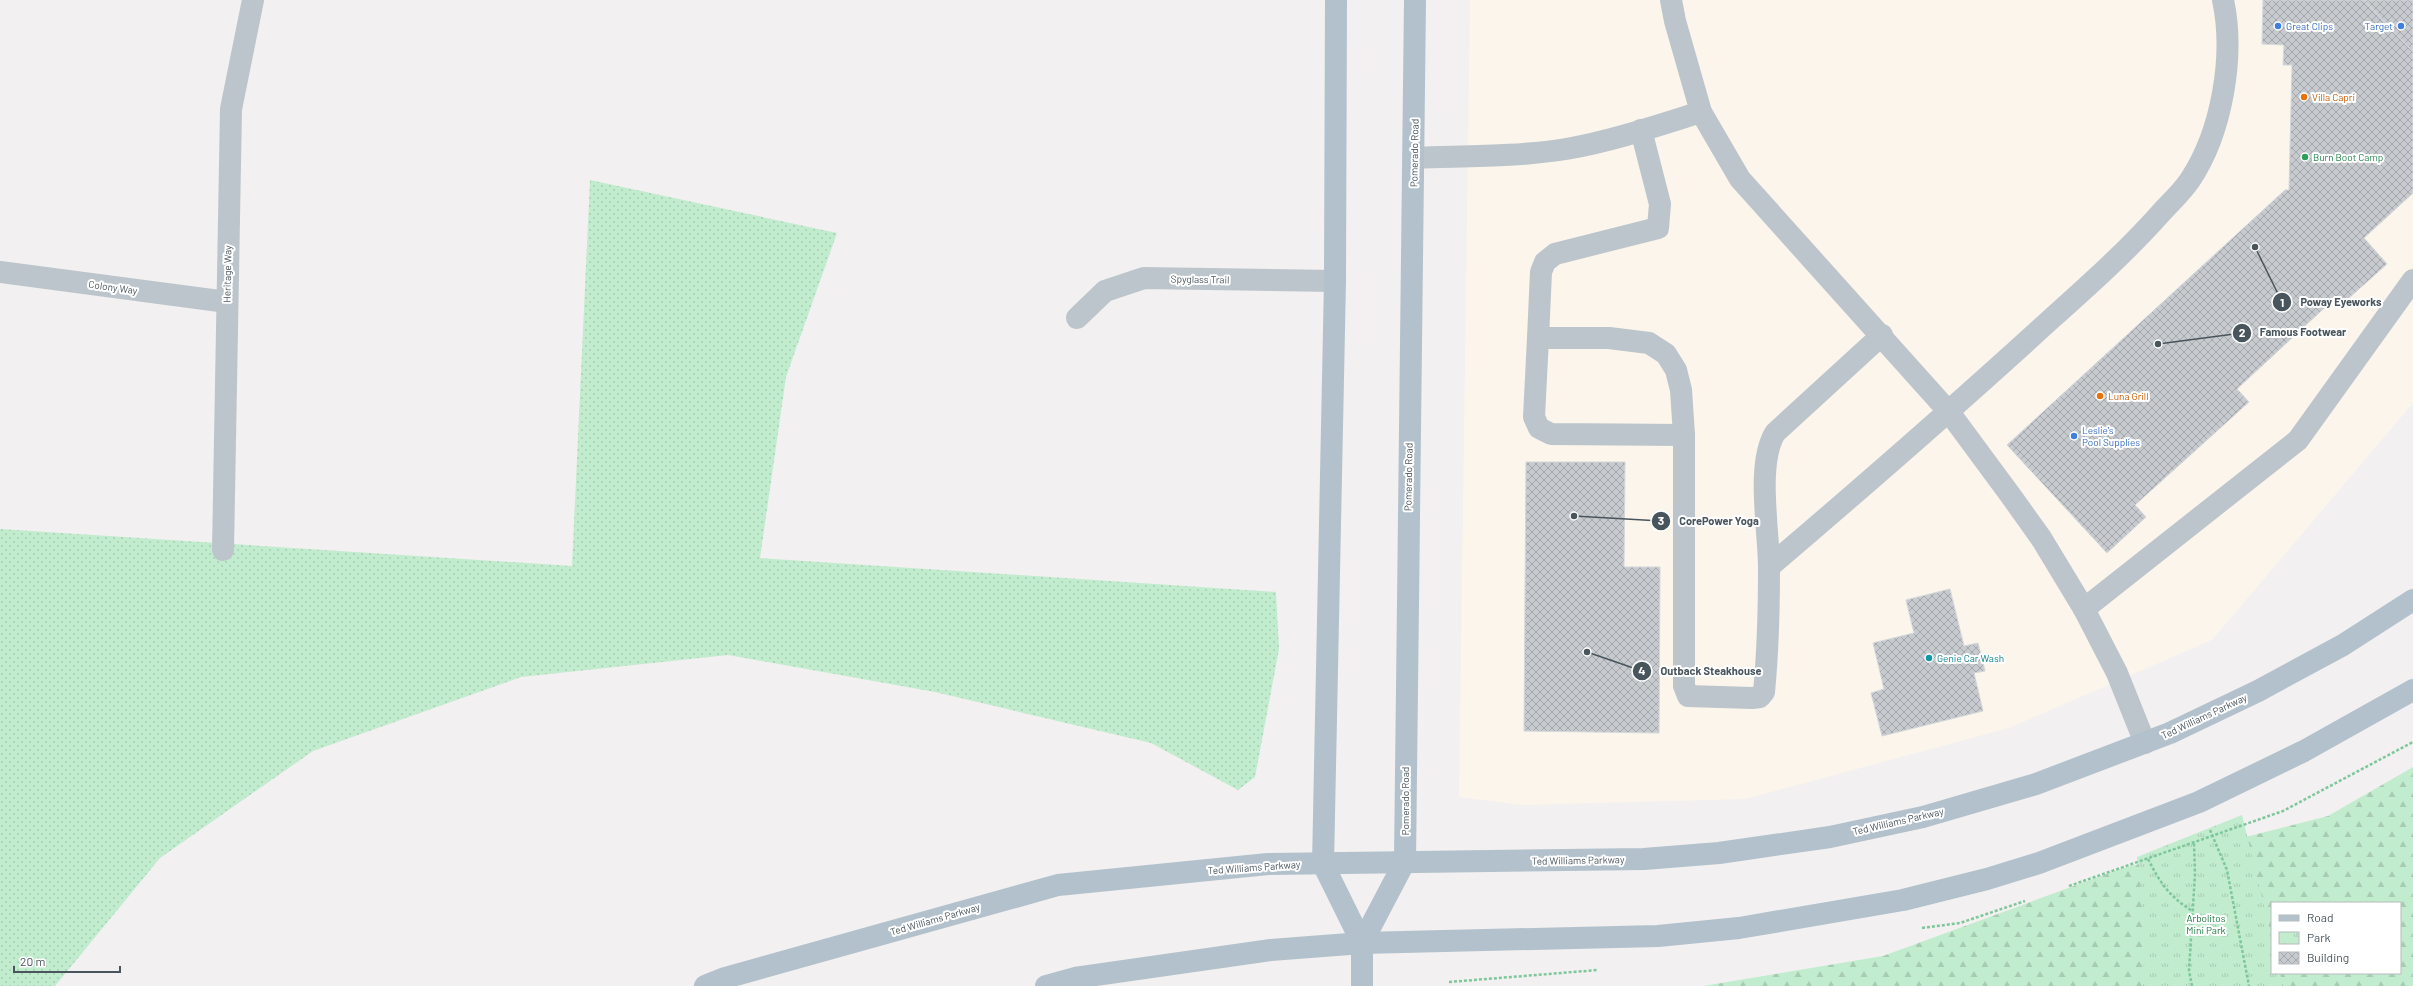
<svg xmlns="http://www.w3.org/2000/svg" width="2413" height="986" font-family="Barlow,sans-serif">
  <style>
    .commercial { fill: #fbf5eb }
    .grass { fill: url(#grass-dots) }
    .forest { fill: url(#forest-firs); fill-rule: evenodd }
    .park { fill: url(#park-tufts) }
    .building { fill: url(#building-cross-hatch); stroke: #d4d7da }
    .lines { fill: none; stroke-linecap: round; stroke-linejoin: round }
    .path { stroke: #7dc79b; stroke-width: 2.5; stroke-dasharray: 3 2; stroke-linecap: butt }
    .minor { stroke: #bcc5cb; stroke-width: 22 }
    .major { stroke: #b2c1cc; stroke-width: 22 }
    .shop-dot { fill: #3f7fe0; stroke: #fff; stroke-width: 1.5 }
    .food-dot { fill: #e8710a; stroke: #fff; stroke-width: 1.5 }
    .leisure-dot { fill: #2e9e5b; stroke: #fff; stroke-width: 1.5 }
    .culture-dot { fill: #0f9aa8; stroke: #fff; stroke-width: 1.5 }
    .labels { text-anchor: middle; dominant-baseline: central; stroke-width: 4; stroke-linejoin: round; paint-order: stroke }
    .shop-label { font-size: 10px; fill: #366cbe; stroke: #fff; text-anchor: start }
    .food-label { font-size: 10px; fill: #c56008; stroke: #fff; text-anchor: start }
    .street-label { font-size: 10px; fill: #49555c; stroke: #fff }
    .leisure-label { font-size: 10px; fill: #27864d; stroke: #fff; text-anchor: start }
    .culture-label { font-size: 10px; fill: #0d838f; stroke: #fff; text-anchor: start }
    .park-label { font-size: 10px; fill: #1f7843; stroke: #fff }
    .leader { fill: none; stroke: #49555c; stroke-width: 1.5 }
    .callout-dot { fill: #49555c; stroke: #fff; stroke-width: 1.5 }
    .mark-label { font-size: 12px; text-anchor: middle; font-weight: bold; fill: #fff }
    .callout-label { font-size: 11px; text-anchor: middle; font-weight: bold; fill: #49555c; stroke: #fff; stroke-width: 4; stroke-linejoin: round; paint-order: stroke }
  </style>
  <defs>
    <pattern id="grass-dots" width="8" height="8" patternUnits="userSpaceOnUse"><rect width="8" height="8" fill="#c2ecce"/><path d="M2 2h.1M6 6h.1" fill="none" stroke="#a8ccb3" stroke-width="1.8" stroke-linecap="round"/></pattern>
    <pattern id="forest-firs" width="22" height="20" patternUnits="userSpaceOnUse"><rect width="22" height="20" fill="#c2ecce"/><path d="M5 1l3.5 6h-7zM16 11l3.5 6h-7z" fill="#a8ccb3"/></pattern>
    <pattern id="park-tufts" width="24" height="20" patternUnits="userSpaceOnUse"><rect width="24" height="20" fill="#c2ecce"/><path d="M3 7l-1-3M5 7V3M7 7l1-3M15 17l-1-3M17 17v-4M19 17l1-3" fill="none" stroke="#a8ccb3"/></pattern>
    <pattern id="building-cross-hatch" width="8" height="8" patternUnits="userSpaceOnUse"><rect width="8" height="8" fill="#c7cbcf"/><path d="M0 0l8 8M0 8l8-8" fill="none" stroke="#a4a8ab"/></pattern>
  </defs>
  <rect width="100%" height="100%" fill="#f2f0f0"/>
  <!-- commercial -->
  <path class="commercial" d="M1470 0H2413V403L2212 640 2009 728 1745 799 1521 805 1459 797Z"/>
  <!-- grass -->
  <path class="grass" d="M590 180 837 233 786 377 760 558 1276 592 1279 649 1255 777 1238 790 1151 743 935 692 728 655 521 677 313 751 160 858 55 986H0V529L572 566Z"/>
  <!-- forest -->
  <path class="forest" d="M2413 767V986H1703L1883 956 2123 868 2328 816ZM2272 903H2400V973H2272Z"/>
  <!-- park -->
  <path class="park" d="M2242 815 2272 939V973H2280L2283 986H2142L2146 937 2137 857Z"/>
  <!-- building -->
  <g class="building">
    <path d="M2263 0H2364L2413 52V193L2364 238 2387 264 2340 306 2334 299 2237 389 2249 402 2135 505 2146 517 2107 553 2007 445 2285 190H2289L2292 65H2283L2284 45 2262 44Z"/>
    <path d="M2364 0H2413V52Z"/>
    <path d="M1526 462H1625L1624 567H1660L1659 733 1524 731Z"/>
    <path d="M1950 589 1964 646 1978 643 1985 671 1974 673 1983 711 1882 736 1871 693 1884 689 1873 643 1914 633 1906 600Z"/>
  </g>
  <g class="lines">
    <!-- path -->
    <g class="path">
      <path d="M2210 830 2227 870 2249 986"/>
      <path d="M2148 859C2161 884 2168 895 2192 911"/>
      <path d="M2069 886 2283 811 2413 742"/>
      <path d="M1922 928 1960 923 2025 901"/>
      <path d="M1449 982 1598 970"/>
      <path d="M2192 986 2189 971 2195 874 2194 843"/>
    </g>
    <!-- minor -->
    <g class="minor">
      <path d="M1671 0 1675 21 1701 112 1740 179 1949 412 2011 496 2041 538 2084 609 2117 673 2145 743"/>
      <path d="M1641 130 1660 204 1658 228 1555 254 1545 262 1541 272 1538 338H1609L1649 343 1666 354 1676 370 1681 390 1684 435V686L1688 696 1752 698 1760 697 1764 692C1768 651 1769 608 1769 568 1769 530 1756 465 1775 433L1882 335"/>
      <path d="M1415 158C1465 156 1516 157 1566 149 1612 141 1656 126 1701 112"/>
      <path d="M0 272 227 302"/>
      <path d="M1077 318 1105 291 1144 278 1335 281"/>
      <path d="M1538 338 1534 417 1539 428 1551 434 1684 435"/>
      <path d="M223 550 231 109 253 0"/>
      <path d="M1769 567C1864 486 1958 404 2050 320 2088 286 2126 252 2160 214 2170 203 2182 192 2190 180 2222 132 2235 56 2223 0"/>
      <path d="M2084 609 2298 440 2413 280"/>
    </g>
    <!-- major -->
    <g class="major">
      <path d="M1336 0 1335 281 1323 864 1362 943V986"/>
      <path d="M1362 943 1405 861 1415 0"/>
      <path d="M705 986 725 978 1058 885 1268 864 1644 859 1719 853 1830 837 1923 817 2036 784 2170 733 2258 691 2343 645 2413 600"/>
      <path d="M1046 986 1075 978 1271 950 1362 943 1658 936 1739 928 1903 900 1987 879 2039 863 2199 802 2304 751 2413 690"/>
    </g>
  </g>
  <!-- markers -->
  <g class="shop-dot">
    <circle cx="2278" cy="26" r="4"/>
    <circle cx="2401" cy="26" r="4"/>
    <circle cx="2074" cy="436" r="4"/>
  </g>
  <g class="food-dot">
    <circle cx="2304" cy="97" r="4"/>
    <circle cx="2100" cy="396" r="4"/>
  </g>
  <circle class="leisure-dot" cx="2305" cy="157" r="4"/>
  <circle class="culture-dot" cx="1929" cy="658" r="4"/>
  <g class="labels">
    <!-- shop labels -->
    <g class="shop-label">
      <text x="2286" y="26">Great Clips</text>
      <text x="2393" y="26" text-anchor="end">Target</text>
      <text x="2082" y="430">Leslie's<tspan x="2082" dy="12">Pool Supplies</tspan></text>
    </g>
    <!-- food labels -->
    <g class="food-label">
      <text x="2312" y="97">Villa Capri</text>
      <text x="2108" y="396">Luna Grill</text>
    </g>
    <!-- street labels -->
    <g class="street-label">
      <text transform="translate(1414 153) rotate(-89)">Pomerado Road</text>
      <text transform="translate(227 274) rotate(-89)">Heritage Way</text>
      <text transform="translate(1200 279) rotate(1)">Spyglass Trail</text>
      <text transform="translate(113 287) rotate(8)">Colony Way</text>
      <text transform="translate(1408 477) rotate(-89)">Pomerado Road</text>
      <text transform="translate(2204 716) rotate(-25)">Ted Williams Parkway</text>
      <text transform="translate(1405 801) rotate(-90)">Pomerado Road</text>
      <text transform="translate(1898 821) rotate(-13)">Ted Williams Parkway</text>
      <text transform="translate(1578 860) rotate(-1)">Ted Williams Parkway</text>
      <text transform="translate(1254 867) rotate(-4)">Ted Williams Parkway</text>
      <text transform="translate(935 919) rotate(-16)">Ted Williams Parkway</text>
    </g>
    <!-- leisure labels -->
    <g class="leisure-label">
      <text x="2313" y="157">Burn Boot Camp</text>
    </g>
    <!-- culture labels -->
    <g class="culture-label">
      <text x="1937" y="658">Genie Car Wash</text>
    </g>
    <!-- park labels -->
    <g class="park-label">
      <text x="2206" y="918">Arbolitos<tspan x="2206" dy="12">Mini Park</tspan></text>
    </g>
  </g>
  <!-- callouts -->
  <path class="leader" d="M2255 247L2282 302M2158 344L2242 333M1574 516L1661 521M1587 652L1642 671"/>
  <g class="callout-dot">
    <circle cx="2255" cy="247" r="4"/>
    <circle cx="2158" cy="344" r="4"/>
    <circle cx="1574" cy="516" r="4"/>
    <circle cx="1587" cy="652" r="4"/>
    <circle cx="2282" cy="302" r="10"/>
    <circle cx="2242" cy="333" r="10"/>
    <circle cx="1661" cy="521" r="10"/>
    <circle cx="1642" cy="671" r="10"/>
  </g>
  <g class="mark-label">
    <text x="2282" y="307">1</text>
    <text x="2242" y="337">2</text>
    <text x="1661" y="525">3</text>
    <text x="1642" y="675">4</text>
  </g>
  <g class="callout-label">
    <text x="2341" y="306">Poway Eyeworks</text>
    <text x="2303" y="336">Famous Footwear</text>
    <text x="1719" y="525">CorePower Yoga</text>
    <text x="1711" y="675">Outback Steakhouse</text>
  </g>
  <!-- legend -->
  <rect x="2271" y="902" width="130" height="72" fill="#ffffff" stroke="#b6bbbe"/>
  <rect x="2279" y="915" width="20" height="6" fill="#b2c1cc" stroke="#b6bbbe"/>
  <text x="2307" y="922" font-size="12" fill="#49555c">Road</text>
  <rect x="2279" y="932" width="20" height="12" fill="url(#park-tufts)" stroke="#b6bbbe"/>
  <text x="2307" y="942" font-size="12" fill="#49555c">Park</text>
  <rect x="2279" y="952" width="20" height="12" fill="url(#building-cross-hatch)" stroke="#b6bbbe"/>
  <text x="2307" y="962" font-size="12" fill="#49555c">Building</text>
  <!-- scale -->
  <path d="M14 966v6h106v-6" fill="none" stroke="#49555c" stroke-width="2"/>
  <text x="20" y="966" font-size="12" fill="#49555c" stroke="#ffffff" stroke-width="3" paint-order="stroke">20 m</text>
</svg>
